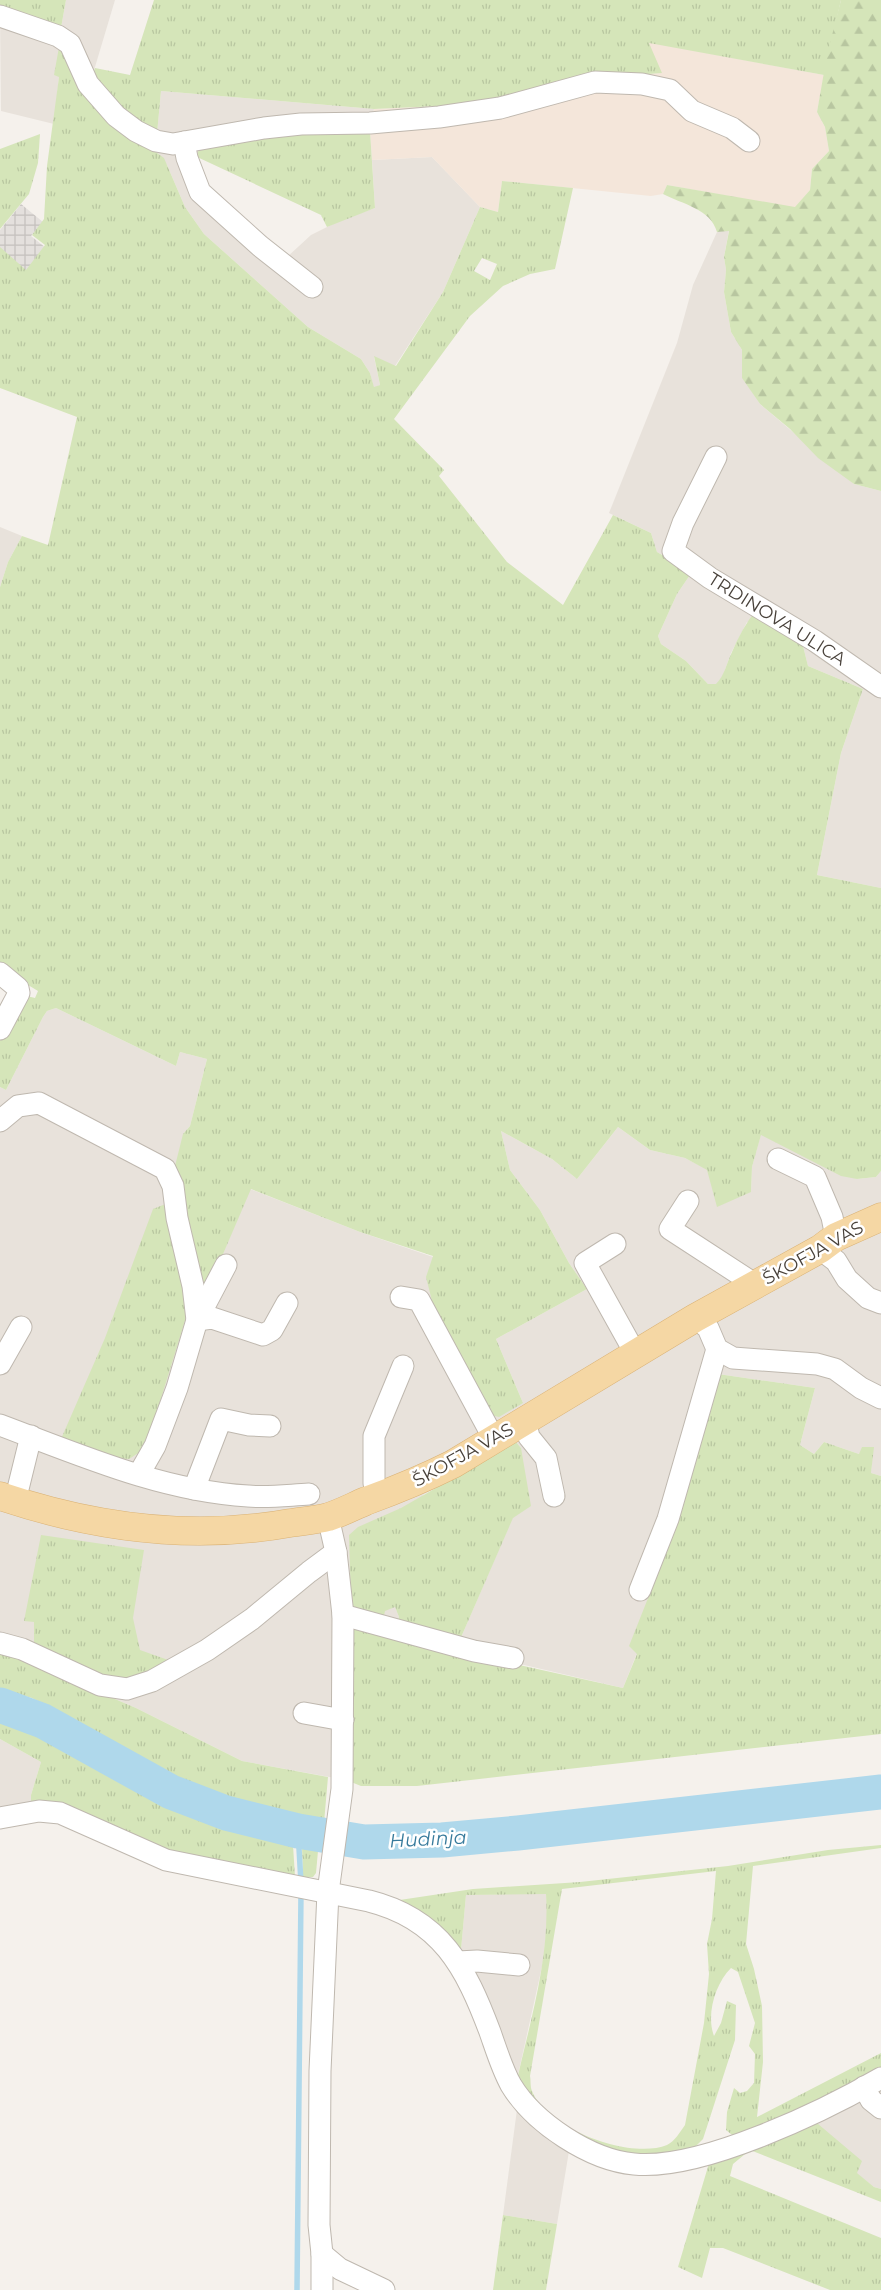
<svg xmlns="http://www.w3.org/2000/svg" width="881" height="2290" font-family="Montserrat,sans-serif">
  <style>
    .residential { fill: #e8e2db }
    .commercial { fill: #f4e6da }
    .industrial { fill: url(#industrial-grid) }
    .grass { fill: url(#grass-tufts); fill-rule: evenodd }
    .forest { fill: url(#forest-firs) }
    .lines { fill: none; stroke-linecap: round; stroke-linejoin: round }
    .stream { stroke: #afd8eb; stroke-width: 5.5 }
    .river { stroke: #afd8eb; stroke-width: 35 }
    .minor-casing { stroke: #bfb8af; stroke-width: 23 }
    .major-casing { stroke: #dab275; stroke-width: 29 }
    .minor { stroke: #fff; stroke-width: 21 }
    .major { stroke: #f5d7a4; stroke-width: 28 }
    .labels { text-anchor: middle; dominant-baseline: central; stroke-width: 5; stroke-linejoin: round; paint-order: stroke }
    .street-label { font-size: 18px; fill: #48413a; stroke: #fff }
    .water-label { font-size: 19px; font-style: italic; fill: #387b9c; stroke: #fff }
  </style>
  <defs>
    <pattern id="industrial-grid" width="8" height="8" patternUnits="userSpaceOnUse" patternTransform="scale(1.25)"><rect width="8" height="8" fill="#e4e0dd"/><path d="M0 4h8M4 0v8" fill="none" stroke="#c5c1be"/></pattern>
    <pattern id="grass-tufts" width="24" height="20" patternUnits="userSpaceOnUse" patternTransform="scale(1.25)"><rect width="24" height="20" fill="#d5e5b9"/><path d="M3 7l-1-3M5 7V3M7 7l1-3M15 17l-1-3M17 17v-4M19 17l1-3" fill="none" stroke="#b8c6a0"/></pattern>
    <pattern id="forest-firs" width="22" height="20" patternUnits="userSpaceOnUse" patternTransform="scale(1.25)"><rect width="22" height="20" fill="#d5e5b9"/><path d="M5 1l3.5 6h-7zM16 11l3.5 6h-7z" fill="#b8c6a0"/></pattern>
  </defs>
  <rect width="100%" height="100%" fill="#f5f1ec"/>
  <!-- residential -->
  <g class="residential">
    <path d="M66 0H115L92 77H59L54 124 1 111 0 13 61 28Z"/>
    <path d="M161 91 374 109 370 131 195 156 203 185 286 258 311 235 341 220 375 208 372 160 432 157 480 207 443 292 395 366 374 357 380 385 374 388 370 373 361 359 308 327 204 234 185 207 167 165 153 150 157 134Z"/>
    <path d="M729 230 724 257 726 270 724 292 731 332 742 350 743 378 760 404 854 484 881 491V888L817 875 841 753 863 689 808 666 803 646 747 622 731 653 722 678 716 685 708 684 686 661 661 644 658 636 677 594 692 572 657 552 651 533 609 513 677 343 693 285 717 232Z"/>
    <path d="M0 527 22 536 8 562 0 587Z"/>
    <path d="M56 1008 176 1066 180 1052 207 1059 190 1126 183 1134 208 1289 250 1189 360 1232 433 1257 523 1403 496 1339 587 1289 569 1263 540 1210 510 1170 501 1131 552 1159 577 1179 618 1127 650 1150 685 1158 751 1192 752 1167 761 1134 857 1179 876 1177 881 1171V1476L871 1473 873 1448 859 1454 824 1442 814 1454 800 1445 815 1388 718 1374 637 1653 623 1688 456 1649 513 1517 521 1448 516 1442 423 1495 395 1607 399 1617 396 1634 346 1780 242 1761 136 1708 26 1661 0 1654V1087L6 1090 43 1017 47 1011Z"/>
    <path d="M0 1739 41 1762 31 1795 32 1820 0 1826Z"/>
    <path d="M546 1893 548 1917 543 1962 516 2084 461 1982V1950L466 1895Z"/>
    <path d="M881 2073V2189L874 2187 856 2173 811 2118Z"/>
    <path d="M518 2102 569 2151 557 2224 503 2215Z"/>
  </g>
  <!-- commercial -->
  <path class="commercial" d="M648 42 824 75 817 112 825 127 829 151 812 169 810 190 795 208 667 185 663 194 651 196 502 181 498 212 480 207 432 157 372 160 370 131 374 109 501 103 594 78 661 73Z"/>
  <!-- industrial -->
  <path class="industrial" d="M21 204 43 222 31 236 46 248 27 272 0 250V230Z"/>
  <!-- grass -->
  <g class="grass">
    <path d="M0 0H66L61 28 0 8Z"/>
    <path d="M154 0H841L824 75 649 43 662 73 594 78 501 103 374 109 161 91 157 134 136 123 92 77 95 68 130 75Z"/>
    <path d="M59 47 153 150 164 158 185 207 204 234 308 327 361 359 370 373 374 387 380 385 374 356 396 366 443 292 480 207 498 212 502 181 573 188 555 269 530 274 503 286 470 316 394 419 444 470 439 476 507 562 563 605 613 515 651 533 657 552 692 572 677 594 658 636 661 644 686 661 708 684H716C725 675 726 664 732 652 738 637 746 623 756 610L803 646 808 666 863 689 841 753 817 875 881 888V1171L876 1177 857 1179 841 1176 761 1135 752 1167 751 1192 717 1207 707 1170 685 1158 650 1150 618 1127 577 1179 552 1159 501 1131 510 1170 540 1210 569 1263 587 1289 496 1339 523 1403 499 1417 486 1414 436 1317 426 1277 433 1256 360 1232 251 1189 208 1289 199 1290 175 1166 183 1134 190 1126 207 1059 180 1052 176 1066 56 1008 47 1011 43 1017 6 1090 0 1087V1035L23 995 35 998 38 991 0 968V587L8 562 22 536 48 545 77 417 0 388V247L26 270 45 245 32 235 44 219 47 166 59 77 54 75ZM482 258 497 264 490 280 474 271Z"/>
    <path d="M370 131 375 208 327 227 321 215 195 156 200 149 267 136Z"/>
    <path d="M40 134 38 163 29 194 0 229V149Z"/>
    <path d="M168 1203 188 1311 155 1418 140 1452 129 1459 111 1458 61 1439 105 1338 153 1209Z"/>
    <path d="M718 1374 815 1388 800 1445 814 1454 824 1442 859 1454 862 1447H874L871 1473 881 1476V1734L417 1786H361L346 1780 352 1628 623 1688 637 1654 629 1646 660 1568Z"/>
    <path d="M516 1442 521 1448 531 1506 513 1518 459 1642 397 1627 399 1617 395 1607 385 1611 383 1620 361 1612 351 1604 349 1535 358 1527 401 1508Z"/>
    <path d="M41 1535 144 1550 133 1618 140 1650 171 1661 148 1677 117 1682 34 1645V1622L24 1621Z"/>
    <path d="M0 1654 26 1661 136 1708 242 1761 328 1777 324 1823 232 1804 174 1783 113 1749 55 1710 32 1698 0 1689Z"/>
    <path d="M0 1717 35 1730 163 1804 222 1827 293 1845 295 1877 184 1855 31 1806V1795L41 1762 0 1739Z"/>
    <path d="M881 1845V1848L753 1866 746 1944 754 1969 762 2006 763 2062 757 2117 881 2053V2073L737 2139 726 2130 727 2112 734 2088 740 2093 747 2091 754 2083 755 2054 749 2046 755 2023 738 1972 731 1968C715 1984 706 2015 714 2036L721 2023 727 2001 736 2005 735 2040 703 2139 690 2152 655 2158 582 2144 516 2084C530 2022 550 1958 546 1894L466 1895 461 1950 455 1949 393 1901 473 1889 580 1882 728 1866 828 1850ZM716 1871 712 1919 707 1944 709 1974 704 2023 685 2125C680 2132 675 2141 667 2145 630 2160 547 2129 532 2091 530 2087 531 2080 530 2076L562 1889Z"/>
    <path d="M302 1847 318 1851 316 1873 313 1877H303Z"/>
    <path d="M811 2118 862 2161 857 2173 874 2187 881 2189V2202L750 2150 733 2164 730 2176 881 2238V2290H830L723 2248H710L702 2278 678 2267 710 2160Z"/>
    <path d="M503 2215 557 2224 546 2290H493Z"/>
  </g>
  <!-- forest -->
  <path class="forest" d="M841 0H881V491L854 484 818 458 790 429 760 404 742 378V350L731 332 724 292 726 270 724 257 729 231 717 232C711 209 682 204 663 194L667 185 795 207 810 190 812 169 829 151 825 127 817 112 827 55Z"/>
  <g class="lines">
    <!-- stream -->
    <g class="stream">
      <path d="M298 1831 301 1883"/>
      <path d="M297 2290 301 1892"/>
    </g>
    <!-- river -->
    <path class="river" d="M0 1705 43 1721 171 1792 226 1813 298 1831 364 1842 442 1840 518 1833 881 1792"/>
    <defs>
      <g id="minor">
        <path d="M0 16 58 36 70 44 88 84 116 116 136 131 156 141 173 144 264 128 301 124 370 123 439 117 500 108 595 82 642 84 670 90 692 111 732 128 749 141"/>
        <path d="M184 142 187 158 200 192 260 246 312 287"/>
        <path d="M716 457 683 523 673 551 710 578 815 641 881 687"/>
        <path d="M0 973 18 988 19 993 0 1029"/>
        <path d="M0 1121 18 1106 39 1103 165 1169 173 1186 177 1218 193 1286 197 1320 177 1388 155 1446 139 1474"/>
        <path d="M778 1159 815 1177 832 1217 836 1237"/>
        <path d="M688 1201 670 1229 756 1285"/>
        <path d="M615 1244 585 1263 635 1353"/>
        <path d="M820 1249 836 1261 847 1279 868 1298 881 1303"/>
        <path d="M401 1297 419 1300 494 1439"/>
        <path d="M695 1318 708 1328 717 1349 733 1358 817 1364 835 1369 861 1388 881 1398"/>
        <path d="M197 1320 212 1318 263 1335 272 1330 287 1303"/>
        <path d="M197 1320 226 1265"/>
        <path d="M0 1364 21 1327"/>
        <path d="M525 1420 529 1437 546 1458 554 1496"/>
        <path d="M0 1425C80 1455 162 1491 248 1496 268 1498 289 1495 309 1494"/>
        <path d="M194 1489 221 1419 249 1425 270 1426"/>
        <path d="M377 1497 374 1483V1436L403 1366"/>
        <path d="M15 1501 31 1436"/>
        <path d="M640 1590 668 1519 717 1349"/>
        <path d="M343 1615 474 1651 513 1658"/>
        <path d="M0 1643 22 1649 100 1685 127 1689 152 1681 207 1650 252 1619 309 1572 336 1552"/>
        <path d="M304 1713 343 1720"/>
        <path d="M0 1818 39 1811 60 1813 166 1860 369 1901C441 1919 466 1968 490 2032 496 2049 502 2069 511 2085 534 2123 590 2160 634 2164 700 2171 824 2111 881 2078"/>
        <path d="M458 1962 477 1961 519 1965"/>
        <path d="M864 2087 871 2100 881 2108"/>
        <path d="M322 2254 340 2269 384 2290"/>
        <path d="M322 2290V2254L319 2225 320 2071 328 1892 342 1789 343 1615 336 1552 328 1517"/>
      </g>
      <path id="major" d="M0 1496C95 1528 191 1541 290 1523 303 1521 316 1520 328 1517 341 1513 354 1506 366 1501 396 1490 425 1478 453 1464L695 1318 820 1249 836 1237 881 1217"/>
    </defs>
    <!-- minor casing -->
    <use href="#minor" class="minor-casing"/>
    <!-- major casing -->
    <use href="#major" class="major-casing"/>
    <!-- minor -->
    <use href="#minor" class="minor"/>
    <!-- major -->
    <use href="#major" class="major"/>
  </g>
  <g class="labels">
    <!-- street labels -->
    <g class="street-label">
      <text transform="translate(777 619) rotate(32)">TRDINOVA ULICA</text>
      <text transform="translate(813 1253) rotate(-29)">ŠKOFJA VAS</text>
      <text transform="translate(463 1455) rotate(-29)">ŠKOFJA VAS</text>
    </g>
    <!-- water labels -->
    <g class="water-label">
      <text transform="translate(428 1839) rotate(-3)">Hudinja</text>
    </g>
  </g>
</svg>
